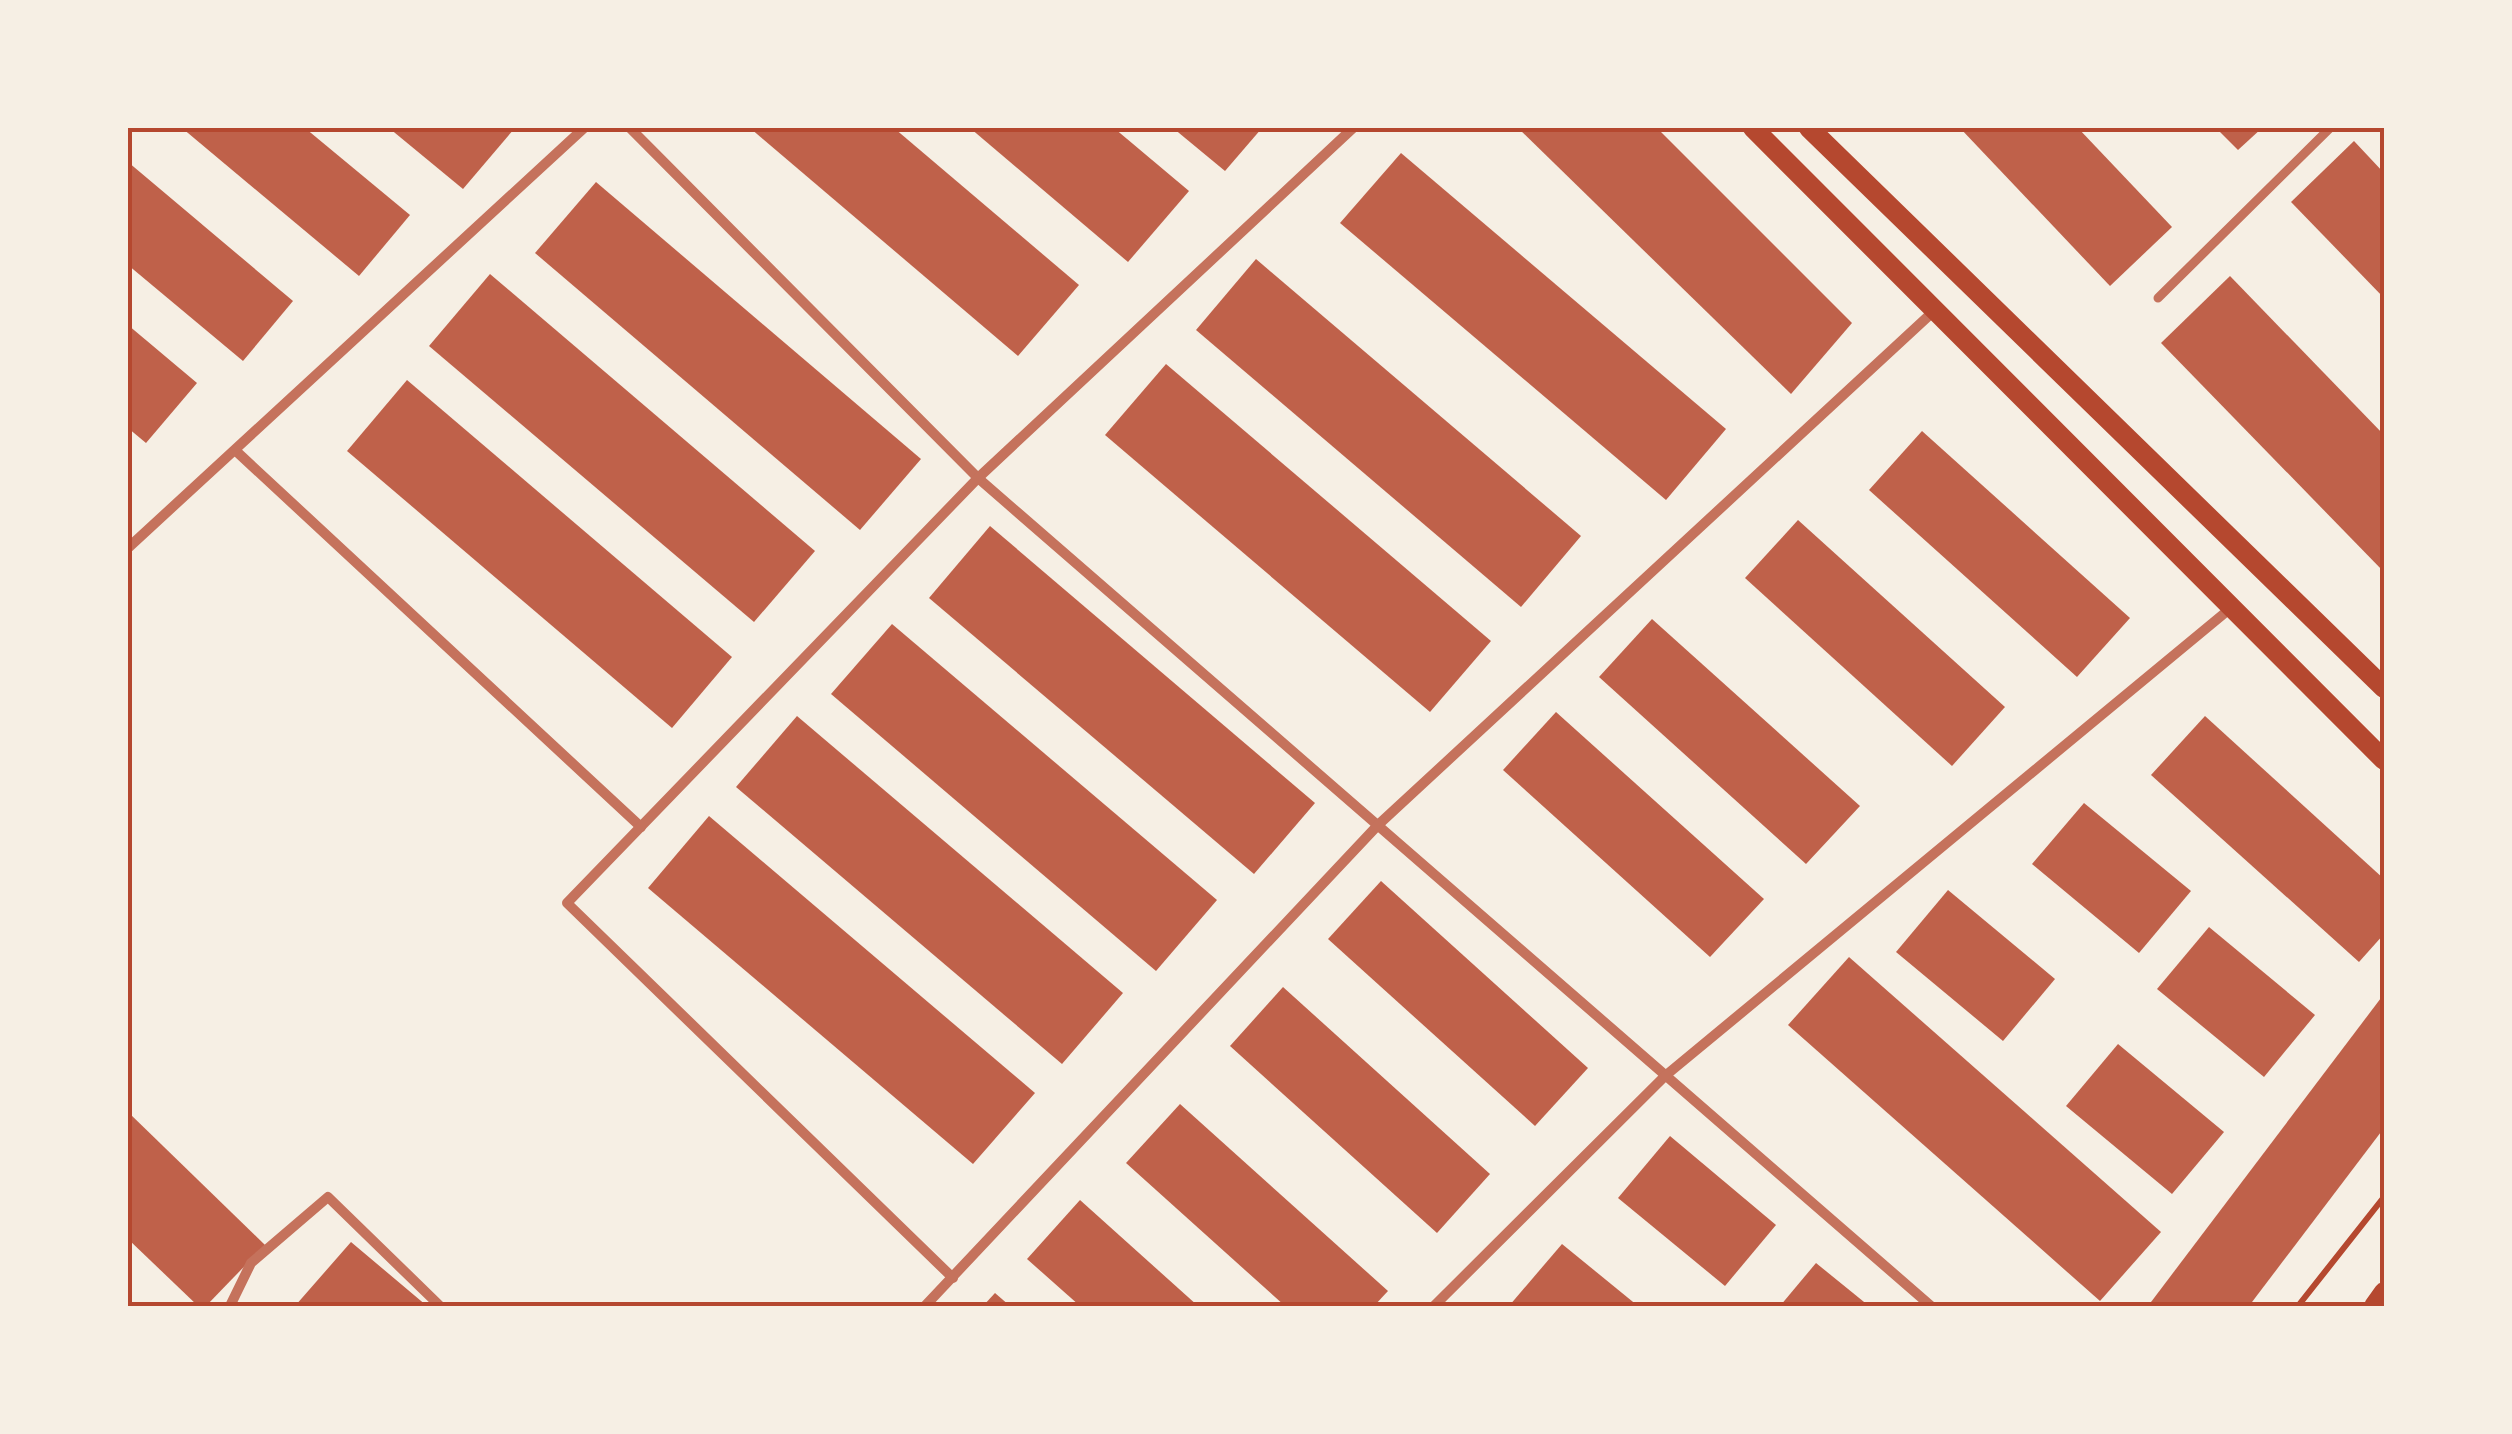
<svg xmlns="http://www.w3.org/2000/svg" width="2512" height="1434" font-family="Raleway,sans-serif">
  <style>
    .building { fill: #bf614a }
    .lines { fill: none; stroke-linecap: round; stroke-linejoin: round }
    .path { stroke: #b5482f; stroke-width: 6 }
    .pedestrian { stroke: #c5725c; stroke-width: 9 }
    .minor { stroke: #c5725c; stroke-width: 10 }
    .secondary { stroke: #b5482f; stroke-width: 20 }
    .neatline { fill: none; stroke: #b5482f; stroke-width: 4 }
  </style>
  <rect width="100%" height="100%" fill="#f6efe4"/>
  <!-- building -->
  <g class="building">
    <path d="M182 128H305L410 215 359 276Z"/>
    <path d="M389 128H511L514 129 463 189Z"/>
    <path d="M750 128H894L1079 285 1018 356Z"/>
    <path d="M970 128H1114L1189 191 1128 262Z"/>
    <path d="M1173 128H1262L1225 171Z"/>
    <path d="M1518 128H1657L1852 323 1791 394Z"/>
    <path d="M1960 128H2078L2172 227 2110 286Z"/>
    <path d="M2216 128H2262L2238 150Z"/>
    <path d="M2354 141 2384 173V298L2291 202Z"/>
    <path d="M1401 153 1726 429 1666 500 1340 223Z"/>
    <path d="M128 162 293 301 243 361 128 265Z"/>
    <path d="M596 182 921 459 860 530 535 253Z"/>
    <path d="M1256 259 1581 536 1521 607 1196 330Z"/>
    <path d="M490 274 815 551 754 622 429 346Z"/>
    <path d="M2230 276 2384 435V572L2161 343Z"/>
    <path d="M128 325 197 383 146 443 128 428Z"/>
    <path d="M1166 364 1491 641 1430 712 1105 435Z"/>
    <path d="M407 380 732 657 672 728 347 451Z"/>
    <path d="M1922 431 2130 618 2077 677 1869 490Z"/>
    <path d="M1798 520 2005 707 1952 766 1745 578Z"/>
    <path d="M990 526 1315 803 1254 874 929 598Z"/>
    <path d="M1652 619 1860 806 1806 864 1599 677Z"/>
    <path d="M892 624 1217 900 1156 971 831 694Z"/>
    <path d="M1556 712 1764 899 1710 957 1503 770Z"/>
    <path d="M797 716 1123 993 1062 1064 736 787Z"/>
    <path d="M2205 716 2384 879V934L2359 962 2151 775Z"/>
    <path d="M2084 803 2191 891 2139 953 2032 864Z"/>
    <path d="M709 816 1035 1093 973 1164 648 888Z"/>
    <path d="M1381 881 1588 1068 1535 1126 1328 939Z"/>
    <path d="M1948 890 2055 979 2003 1041 1896 952Z"/>
    <path d="M2209 927 2315 1015 2264 1077 2157 989Z"/>
    <path d="M1849 957 2161 1232 2100 1301 1788 1025Z"/>
    <path d="M1283 987 1490 1174 1437 1233 1230 1046Z"/>
    <path d="M2384 994V1128L2249 1306H2148Z"/>
    <path d="M2118 1044 2224 1132 2172 1194 2066 1106Z"/>
    <path d="M1180 1104 1388 1291 1374 1306H1285L1126 1163Z"/>
    <path d="M128 1112 265 1245 206 1306H198L128 1239Z"/>
    <path d="M1670 1136 1776 1225 1725 1286 1618 1198Z"/>
    <path d="M1080 1200 1198 1306H1080L1027 1259Z"/>
    <path d="M351 1242 427 1306H295Z"/>
    <path d="M1562 1244 1638 1306H1509Z"/>
    <path d="M1816 1263 1869 1306H1780Z"/>
    <path d="M995 1293 1010 1306H983Z"/>
  </g>
  <g class="lines">
    <!-- path -->
    <path class="path" d="M2298 1306 2384 1197"/>
    <!-- pedestrian -->
    <path class="pedestrian" d="M2158 298 2330 128"/>
    <!-- minor -->
    <g class="minor">
      <path d="M630 128 978 478 1931 1306"/>
      <path d="M236 451 641 827"/>
      <path d="M128 548 584 128"/>
      <path d="M953 1278 567 903 978 478 1353 128"/>
      <path d="M230 1306 251 1263 328 1197 440 1306"/>
      <path d="M925 1306 1378 825 1935 310"/>
      <path d="M1434 1306 1665 1076 2232 607"/>
    </g>
    <!-- secondary -->
    <g class="secondary">
      <path d="M1753 128 2384 760"/>
      <path d="M1809 128 2384 688"/>
      <path d="M2374 1306 2384 1292"/>
    </g>
  </g>
  <!-- border -->
  <rect width="2512" height="1434" fill="none" stroke="#f6efe4" stroke-width="260"/>
  <rect x="130" y="130" width="2252" height="1174" class="neatline"/>
</svg>
